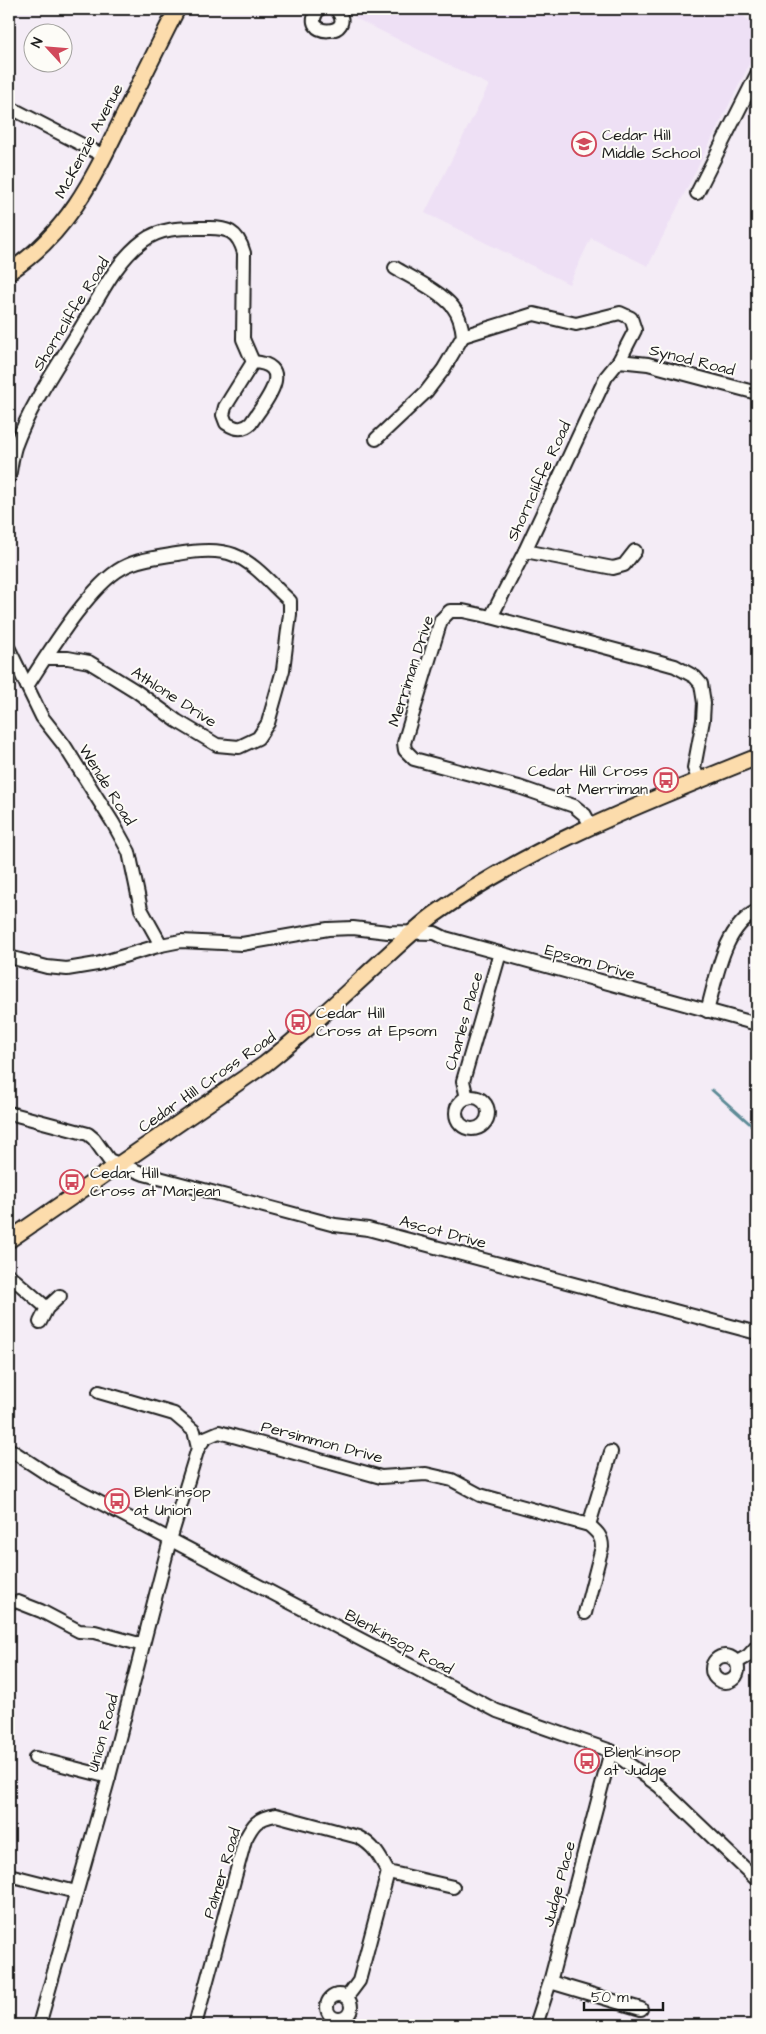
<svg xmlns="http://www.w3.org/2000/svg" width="766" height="2034" font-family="'Architects Daughter',sans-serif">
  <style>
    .built { fill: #eee0f5 }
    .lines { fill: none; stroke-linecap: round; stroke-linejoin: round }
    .stream { stroke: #5d8b96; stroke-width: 3 }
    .minor-casing { stroke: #1c1c1c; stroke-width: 16 }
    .major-casing { stroke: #1c1c1c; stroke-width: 19 }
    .minor { stroke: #fdfcf7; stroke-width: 12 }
    .major { stroke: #fcdcac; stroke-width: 15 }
    .labels { text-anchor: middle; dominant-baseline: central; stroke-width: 4; stroke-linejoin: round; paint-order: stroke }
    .poi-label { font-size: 16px; fill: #1c1c1c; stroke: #fdfcf7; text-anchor: start }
    .street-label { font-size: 16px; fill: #1c1c1c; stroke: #fdfcf7 }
  </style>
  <rect width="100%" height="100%" fill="#f4ecf6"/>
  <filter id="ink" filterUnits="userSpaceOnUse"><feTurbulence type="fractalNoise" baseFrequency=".02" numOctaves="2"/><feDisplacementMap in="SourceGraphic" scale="10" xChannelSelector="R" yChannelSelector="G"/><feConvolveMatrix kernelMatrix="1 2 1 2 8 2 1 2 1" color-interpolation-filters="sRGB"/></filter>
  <g filter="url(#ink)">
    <!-- built -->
    <path class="built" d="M360 9H734L757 27V49L648 266 591 238 569 284 425 213 489 85 355 18Z"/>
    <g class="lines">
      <!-- stream -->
      <path class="stream" d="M712 1090 757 1130"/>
      <defs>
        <g id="minor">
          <path d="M319 9C296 38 360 37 336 9"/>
          <path d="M9 107 104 156"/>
          <path d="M697 193 757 74"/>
          <path d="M395 268C412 278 441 292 453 307 460 316 462 326 463 336L534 314 576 324 620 313 631 318 635 330 619 361 606 377 525 551 491 617"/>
          <path d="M619 361 648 364 757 393"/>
          <path d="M253 362C298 365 263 404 251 423 243 431 235 429 226 423L223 415 225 407Z"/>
          <path d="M376 439 426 392 443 370 463 336"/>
          <path d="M9 477C11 467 12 457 15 447 31 403 59 364 83 324 100 296 116 261 143 241 161 227 183 228 205 228 227 227 238 231 244 253L243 339 253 362"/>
          <path d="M525 551 613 568 624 565 635 551"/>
          <path d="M9 649 42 717 64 745 113 823 129 852 141 909 161 945"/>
          <path d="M27 686C48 654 89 586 122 568 138 559 159 557 177 554 194 551 217 548 234 555 255 563 273 586 290 601V614L283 670 268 723 258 738 239 747 217 745 177 721 136 691 89 662 68 658H45"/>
          <path d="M591 826 585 815 574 806 519 787 414 759 405 750 404 743 441 620 450 611H463L491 617 657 661 675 666 695 677 701 684 704 703 703 720 694 768 699 781"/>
          <path d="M9 957 47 967 67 969 97 964 161 945 181 941 242 944 328 929 353 928 388 932 435 933 445 938 757 1024"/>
          <path d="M707 1011C717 977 723 928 757 911"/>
          <circle cx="472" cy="1113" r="16"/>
          <path d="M467 1098 463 1081 500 953"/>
          <path d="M9 1113 88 1134 94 1139 109 1160 144 1174 335 1225 368 1229 757 1333"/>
          <path d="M9 1275 47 1308"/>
          <path d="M40 1322 47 1308 60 1296"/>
          <path d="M99 1392 174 1414 194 1431 198 1448 205 1438 219 1432 381 1477 426 1474 452 1480 480 1495 589 1525C597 1532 602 1536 602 1547L585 1613"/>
          <path d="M9 1449 55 1479 497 1711 611 1751 659 1786 757 1880"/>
          <path d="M589 1525 611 1452"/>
          <path d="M18 1602 41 1611 79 1631 95 1632 143 1645"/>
          <circle cx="725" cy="1669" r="13"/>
          <path d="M737 1662 748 1656 757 1646"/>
          <path d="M35 1758 109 1777"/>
          <path d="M388 1872 453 1887"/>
          <path d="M9 1875 76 1892"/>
          <path d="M550 1982 641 2009"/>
          <circle cx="339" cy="2007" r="12"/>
          <path d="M347 1997 359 1981 388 1872"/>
          <path d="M39 2025 109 1777 170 1540 198 1448"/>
          <path d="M195 2025 245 1840C253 1824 257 1818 276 1815L358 1837C374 1845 380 1857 388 1872"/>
          <path d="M536 2025 550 1982 611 1751"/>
        </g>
        <g id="major">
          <path d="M9 272C69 232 94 177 124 115 142 79 159 44 177 9"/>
          <path d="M9 1240 265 1064C306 1032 343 996 381 961 399 945 416 928 435 914 532 845 648 801 757 757"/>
        </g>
      </defs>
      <!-- minor casing -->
      <use href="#minor" class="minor-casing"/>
      <!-- major casing -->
      <use href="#major" class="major-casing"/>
      <!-- minor -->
      <use href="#minor" class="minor"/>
      <!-- major -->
      <use href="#major" class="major"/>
    </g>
  </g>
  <!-- icons -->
  <defs>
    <symbol id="school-ring" viewBox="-11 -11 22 22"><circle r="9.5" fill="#fdfcf7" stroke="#d1495b" stroke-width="1.5"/><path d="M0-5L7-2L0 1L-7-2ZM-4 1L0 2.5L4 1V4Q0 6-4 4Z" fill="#d1495b"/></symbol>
    <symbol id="bus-ring" viewBox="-11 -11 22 22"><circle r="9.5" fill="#fdfcf7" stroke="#d1495b" stroke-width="1.5"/><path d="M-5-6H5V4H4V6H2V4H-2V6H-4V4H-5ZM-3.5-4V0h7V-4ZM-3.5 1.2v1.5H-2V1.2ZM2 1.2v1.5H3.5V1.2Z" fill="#d1495b"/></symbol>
  </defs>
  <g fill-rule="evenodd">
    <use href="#school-ring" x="570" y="130" width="28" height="28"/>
    <use href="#bus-ring" x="652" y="766" width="28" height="28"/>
    <use href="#bus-ring" x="284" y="1008" width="28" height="28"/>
    <use href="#bus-ring" x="58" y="1168" width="28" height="28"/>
    <use href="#bus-ring" x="103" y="1487" width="28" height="28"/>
    <use href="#bus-ring" x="573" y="1747" width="28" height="28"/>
  </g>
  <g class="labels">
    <!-- poi labels -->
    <g class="poi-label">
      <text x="602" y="135">Cedar Hill<tspan x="602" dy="18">Middle School</tspan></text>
      <text x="648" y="771" text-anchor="end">Cedar Hill Cross<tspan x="648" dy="18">at Merriman</tspan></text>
      <text x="316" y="1013">Cedar Hill<tspan x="316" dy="18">Cross at Epsom</tspan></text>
      <text x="90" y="1173">Cedar Hill<tspan x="90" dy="18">Cross at Marjean</tspan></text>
      <text x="134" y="1492">Blenkinsop<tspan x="134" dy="18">at Union</tspan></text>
      <text x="604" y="1752">Blenkinsop<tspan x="604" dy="18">at Judge</tspan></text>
    </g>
    <!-- street labels -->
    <g class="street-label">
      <text transform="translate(89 141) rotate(-62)">McKenzie Avenue</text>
      <text transform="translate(71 314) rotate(-58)">Shorncliffe Road</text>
      <text transform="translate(692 360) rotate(14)">Synod Road</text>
      <text transform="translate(539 481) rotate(-65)">Shorncliffe Road</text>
      <text transform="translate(411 671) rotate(-72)">Merriman Drive</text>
      <text transform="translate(174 697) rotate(33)">Athlone Drive</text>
      <text transform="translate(107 785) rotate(58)">Wende Road</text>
      <text transform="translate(590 962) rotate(16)">Epsom Drive</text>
      <text transform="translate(464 1021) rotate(-74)">Charles Place</text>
      <text transform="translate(207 1082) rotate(-35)">Cedar Hill Cross Road</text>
      <text transform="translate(443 1232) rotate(15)">Ascot Drive</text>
      <text transform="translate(322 1442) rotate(15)">Persimmon Drive</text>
      <text transform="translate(399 1642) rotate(28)">Blenkinsop Road</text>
      <text transform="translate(103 1733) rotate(-75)">Union Road</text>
      <text transform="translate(222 1873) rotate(-73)">Palmer Road</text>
      <text transform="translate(559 1884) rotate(-75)">Judge Place</text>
    </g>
  </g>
  <!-- margin -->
  <rect width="766" height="2034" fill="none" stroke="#fdfcf7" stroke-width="30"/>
  <rect x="15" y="15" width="736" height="2004" fill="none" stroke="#1c1c1c" stroke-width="2" filter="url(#ink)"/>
  <!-- north arrow -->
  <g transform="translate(48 48) rotate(296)"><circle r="24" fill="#fdfcf7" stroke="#a3a29f"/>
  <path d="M0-4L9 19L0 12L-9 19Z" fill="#d1495b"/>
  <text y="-8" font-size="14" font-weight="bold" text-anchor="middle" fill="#1c1c1c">N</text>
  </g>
  <!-- scale -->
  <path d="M584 2002v8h79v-8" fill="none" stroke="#1c1c1c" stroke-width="2.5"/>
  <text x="591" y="2002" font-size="15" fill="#1c1c1c" stroke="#fdfcf7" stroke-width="4" paint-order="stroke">50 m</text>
</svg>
